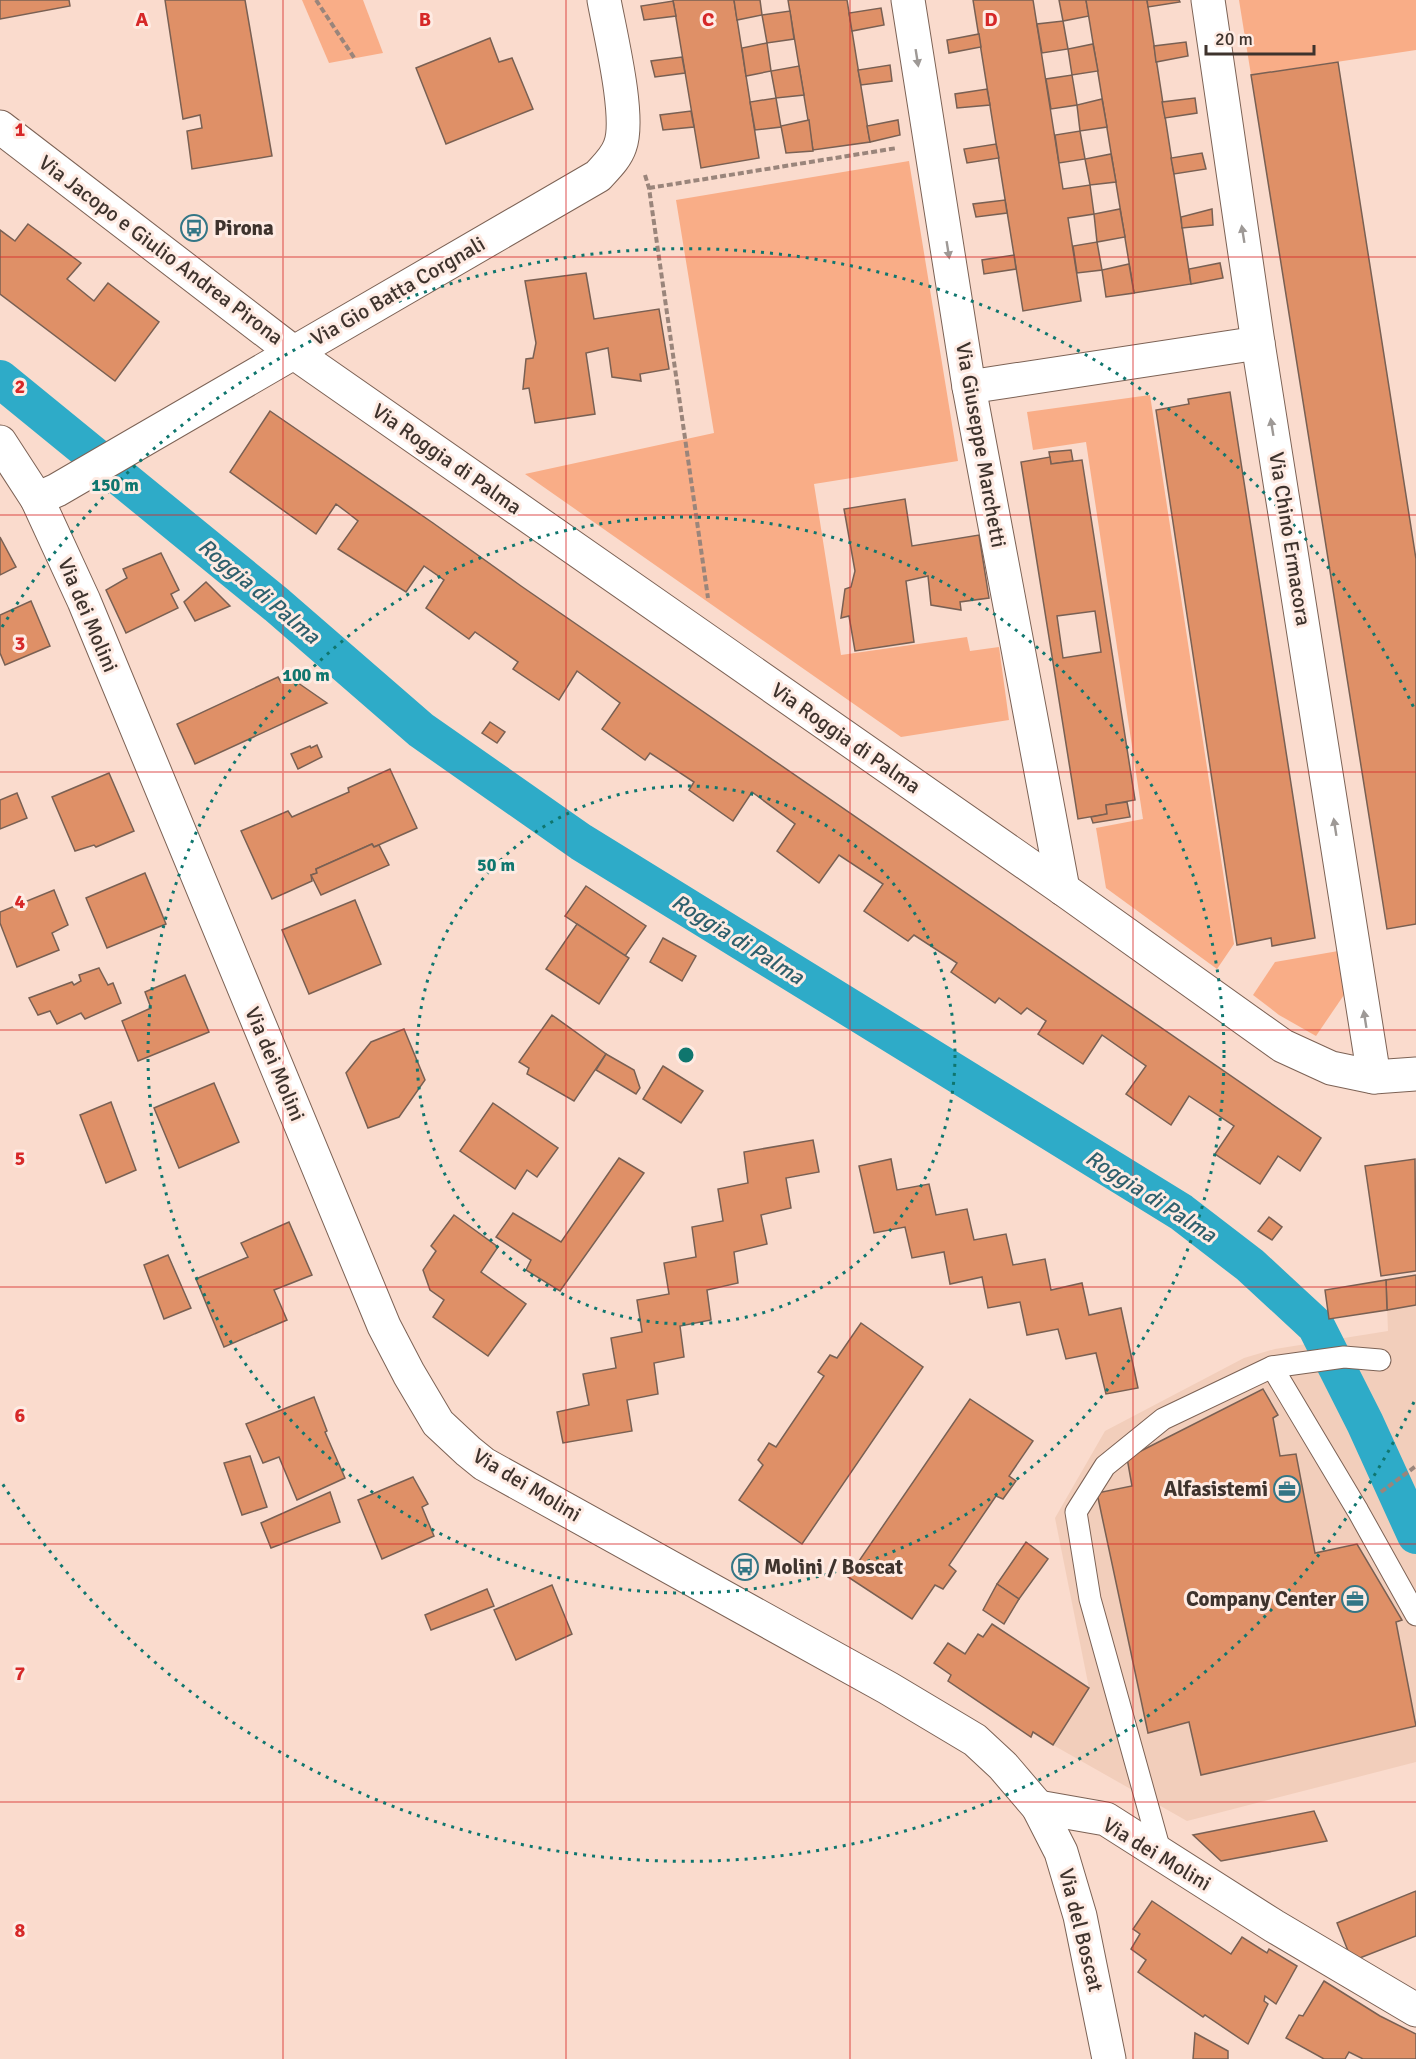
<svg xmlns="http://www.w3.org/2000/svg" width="1416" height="2059" font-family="Signika,sans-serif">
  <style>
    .built { fill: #f2cebb }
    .green { fill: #f9ad87 }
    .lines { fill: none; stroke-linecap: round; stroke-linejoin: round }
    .canal { stroke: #2eabc8; stroke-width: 38 }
    .building { fill: #df9067; stroke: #796053; stroke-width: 1.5; fill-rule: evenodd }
    .lane-casing { stroke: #7c6255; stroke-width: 23 }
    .street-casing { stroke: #7c6255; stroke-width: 35 }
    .secondary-casing { stroke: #7c6255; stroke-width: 35 }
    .path { stroke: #9a857b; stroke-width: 4; stroke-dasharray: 6 3; stroke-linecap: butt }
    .lane { stroke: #fff; stroke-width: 21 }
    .street { stroke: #fff; stroke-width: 33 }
    .secondary { stroke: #fff; stroke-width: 33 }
    .oneway { fill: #9e9996 }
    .grid { fill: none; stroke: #d62828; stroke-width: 1.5; stroke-opacity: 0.55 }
    .ring { fill: none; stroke: #0f766e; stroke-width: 3; stroke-dasharray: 3 6 }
    .labels { text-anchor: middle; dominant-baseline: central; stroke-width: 6; stroke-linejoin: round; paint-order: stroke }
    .poi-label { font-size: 21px; font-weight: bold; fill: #3e332d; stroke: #feebe3; text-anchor: start }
    .street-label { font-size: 21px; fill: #3e332d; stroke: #feebe3 }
    .water-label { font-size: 22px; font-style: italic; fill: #2e5f6c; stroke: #feebe3 }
    .grid-label { font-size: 20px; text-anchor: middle; font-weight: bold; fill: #d62828; stroke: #feebe3; stroke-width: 6; stroke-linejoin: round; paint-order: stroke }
    .centre { fill: #0f766e; stroke: #feebe3; stroke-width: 3 }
    .ring-label { font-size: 18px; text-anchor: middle; font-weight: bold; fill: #0f766e; stroke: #feebe3; stroke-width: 6; stroke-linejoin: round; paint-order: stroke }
  </style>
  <rect width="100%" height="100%" fill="#fadbcd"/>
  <!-- built -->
  <path class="built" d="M1416 1275V1762L1187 1821 1053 1745 1089 1688 1055 1518 1105 1431 1244 1358 1275 1349 1388 1331 1386 1280Z"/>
  <!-- green -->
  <g class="green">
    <path d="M302 0H363L383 53 329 63Z"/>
    <path d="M1239 0H1416V50L1251 75Z"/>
    <path d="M909 161 958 461 814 484 841 655 967 637 970 651 999 647 1009 720 901 737 525 474 714 433 676 200Z"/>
    <path d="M1150 395 1234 944 1217 969 1106 888 1096 828 1143 819 1086 442 1033 450 1027 412Z"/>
    <path d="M1344 950 1348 989 1316 1036 1279 1015 1253 995 1275 962Z"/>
  </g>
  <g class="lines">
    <!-- canal -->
    <path class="canal" d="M0 379 277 605 421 730 581 842 1181 1212 1250 1265 1316 1326 1365 1423 1416 1535"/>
  </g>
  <!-- building -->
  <g class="building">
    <path d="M0 0H69L70 6 0 19Z"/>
    <path d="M165 0H245L272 156 192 169 187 131 202 128 200 115 183 119Z"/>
    <path d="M734 0 759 158 701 168 673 0Z"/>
    <path d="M734 0H760L762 15 737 20Z"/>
    <path d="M788 0H847L870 142 813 150Z"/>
    <path d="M973 0H1033L1063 189 1090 185 1094 214 1068 218 1081 301 1023 311Z"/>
    <path d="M1059 0H1086L1089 16 1063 21Z"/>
    <path d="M1086 0H1147L1191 284 1134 293Z"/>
    <path d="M1147 0H1179L1180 2 1148 7Z"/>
    <path d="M673 1 676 16 644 20 641 6Z"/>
    <path d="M881 8 884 25 852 31 849 13Z"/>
    <path d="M790 11 794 39 767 43 762 15Z"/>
    <path d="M1063 21 1068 49 1042 53 1037 24Z"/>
    <path d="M979 34 981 47 949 53 947 40Z"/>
    <path d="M490 38 499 62 512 58 533 109 446 144 416 68Z"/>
    <path d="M1186 42 1188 56 1156 62 1154 46Z"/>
    <path d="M767 43 771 71 746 76 742 48Z"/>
    <path d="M1093 44 1098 71 1072 75 1068 49Z"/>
    <path d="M682 57 685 73 655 77 651 61Z"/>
    <path d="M1338 62 1416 559V924L1387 929 1251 75Z"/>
    <path d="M890 65 892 81 861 85 858 70Z"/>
    <path d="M799 66 804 95 776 98 771 71Z"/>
    <path d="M1072 75 1077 105 1051 109 1046 79Z"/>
    <path d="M987 89 990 105 957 108 955 94Z"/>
    <path d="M776 98 781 127 755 130 750 102Z"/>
    <path d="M1195 98 1197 113 1165 118 1162 102Z"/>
    <path d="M1102 99 1107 127 1080 131 1077 105Z"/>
    <path d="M691 111 694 127 663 130 660 115Z"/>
    <path d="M809 120 813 151 786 153 781 126Z"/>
    <path d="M898 120 900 135 870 142 867 126Z"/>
    <path d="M1080 131 1085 159 1059 163 1055 135Z"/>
    <path d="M996 144 999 158 967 163 964 149Z"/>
    <path d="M1202 153 1206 169 1174 174 1171 158Z"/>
    <path d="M1111 154 1116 182 1090 185 1085 159Z"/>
    <path d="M1005 200 1007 213 976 217 973 204Z"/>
    <path d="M1120 209 1125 237 1097 242 1094 214Z"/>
    <path d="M1212 209 1213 225 1182 228 1181 217Z"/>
    <path d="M28 224 81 263 67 279 94 301 108 283 159 322 115 381 0 294V230L15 241Z"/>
    <path d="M1097 242 1102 270 1077 273 1073 246Z"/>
    <path d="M1014 255 1016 269 984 274 982 260Z"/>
    <path d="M1220 263 1223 278 1191 284 1189 269Z"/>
    <path d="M1129 264 1134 293 1106 297 1102 270Z"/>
    <path d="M586 273 594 319 659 309 669 369 640 374 641 381 612 377 608 348 586 353 595 414 535 423 529 388 523 389 526 359 533 358 536 343 525 281Z"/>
    <path d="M1230 392 1315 938 1272 946 1271 938 1237 945 1156 410 1189 404 1188 399Z"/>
    <path d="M270 411 433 523 521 586 1321 1138 1300 1171 1278 1156 1260 1184 1215 1154 1234 1126 1189 1096 1171 1125 1126 1094 1146 1066 1102 1035 1083 1064 1038 1034 1046 1021 1027 1008 1021 1014 999 998 995 1003 951 972 957 963 914 935 908 941 864 911 883 884 839 855 819 883 777 851 795 824 752 792 733 821 689 790 694 782 650 753 645 760 602 729 620 703 577 671 559 700 513 669 518 662 475 632 469 639 426 608 444 580 424 566 406 592 338 549 358 521 348 513 336 504 316 534 230 472Z"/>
    <path d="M1071 450 1073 461 1051 464 1049 452Z"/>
    <path d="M1050 457 1051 464 1082 460 1135 800 1106 805 1107 814 1078 819 1021 462ZM1095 611 1101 652 1063 658 1057 616Z"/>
    <path d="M905 499 912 546 979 535 989 598 960 602 961 610 931 605 928 576 906 581 914 642 855 651 849 616 841 618 845 589 851 587 855 571 844 509Z"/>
    <path d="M0 537 16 567 0 575Z"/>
    <path d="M161 553 179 590 171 594 178 608 126 633 106 590 127 578 123 569Z"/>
    <path d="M206 582 230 606 195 621 184 602Z"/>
    <path d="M31 601 50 646 5 665 0 653V615Z"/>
    <path d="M278 677 281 682 291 678 327 703 195 764 177 724Z"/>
    <path d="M490 722 505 732 497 743 482 733Z"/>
    <path d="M317 745 322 757 298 769 291 754 310 746 311 748Z"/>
    <path d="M390 769 417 828 374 847 372 844 316 869 317 873 311 875 312 881 272 899 241 831 288 811 292 817 349 792 348 788Z"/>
    <path d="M109 773 134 831 96 847 94 845 75 851 52 797Z"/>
    <path d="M17 793 27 818 0 829V800Z"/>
    <path d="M1127 802 1130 817 1093 823 1091 817 1107 814 1106 805Z"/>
    <path d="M372 844 374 847 379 845 389 865 321 895 311 875 317 873 316 869Z"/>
    <path d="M145 873 166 924 107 948 86 898Z"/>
    <path d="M586 886 646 926 625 956 565 916Z"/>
    <path d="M54 890 68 925 52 933 59 950 17 967 0 923V912Z"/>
    <path d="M355 900 381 964 309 994 282 930Z"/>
    <path d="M577 924 629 958 599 1004 546 969Z"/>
    <path d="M663 938 696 956 682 981 650 962Z"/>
    <path d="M99 968 108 985 113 983 121 1003 85 1019 81 1013 57 1024 50 1011 38 1015 29 998 72 982 74 985 81 981 79 975Z"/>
    <path d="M185 975 209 1032 138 1061 122 1021 151 1008 145 992Z"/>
    <path d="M552 1015 606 1054 574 1101 527 1074 529 1068 519 1062Z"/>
    <path d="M404 1029 425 1080 399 1117 368 1128 346 1073 371 1042Z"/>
    <path d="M606 1054 634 1070 640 1088 636 1094 596 1070Z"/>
    <path d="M663 1066 703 1091 681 1123 643 1099Z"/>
    <path d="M214 1083 239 1142 179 1168 154 1108Z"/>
    <path d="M111 1102 136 1170 106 1183 80 1115Z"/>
    <path d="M493 1103 558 1148 537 1177 527 1170 515 1189 460 1151Z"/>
    <path d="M813 1140 819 1172 786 1178 791 1208 761 1215 767 1244 734 1252 738 1283 707 1290 711 1320 680 1326 684 1357 654 1363 658 1394 627 1400 632 1431 563 1443 557 1412 589 1405 583 1374 616 1368 611 1338 642 1332 637 1300 669 1294 664 1263 696 1257 692 1227 723 1221 718 1189 748 1183 744 1152Z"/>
    <path d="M619 1158 644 1173 560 1291 526 1270 531 1260 496 1237 513 1213 561 1242Z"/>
    <path d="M891 1159 897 1190 929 1184 936 1215 967 1209 974 1240 1006 1234 1013 1265 1045 1259 1051 1290 1082 1283 1089 1315 1121 1308 1138 1388 1106 1394 1096 1353 1066 1359 1058 1329 1027 1335 1020 1302 988 1308 982 1277 950 1284 944 1252 912 1258 905 1227 874 1233 859 1166Z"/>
    <path d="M1415 1159 1416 1271 1381 1276 1365 1166Z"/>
    <path d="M454 1215 498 1247 481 1272 526 1304 488 1356 433 1317 444 1300 430 1290 423 1270 436 1251 431 1246Z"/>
    <path d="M1269 1217 1282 1227 1272 1240 1258 1231Z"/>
    <path d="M289 1222 312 1275 274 1290 287 1320 224 1347 196 1279 248 1257 241 1243Z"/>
    <path d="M168 1255 191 1308 164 1319 144 1265Z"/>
    <path d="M1416 1275V1305L1387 1310 1386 1280Z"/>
    <path d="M1386 1280 1387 1310 1329 1319 1325 1290Z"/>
    <path d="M861 1323 923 1367 802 1544 739 1500 763 1465 758 1460 769 1443 776 1447 824 1376 818 1372 830 1355 837 1358Z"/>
    <path d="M1263 1389 1278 1415 1273 1418 1280 1456 1296 1454 1315 1553 1357 1544 1402 1620 1396 1622 1416 1726 1201 1775 1189 1722 1148 1733 1097 1493 1132 1486 1127 1458Z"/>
    <path d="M314 1397 327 1431 325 1432 345 1478 297 1500 279 1457 263 1463 246 1424Z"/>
    <path d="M970 1399 1033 1441 1009 1476 1016 1481 1003 1499 996 1496 949 1565 956 1571 943 1589 935 1585 912 1619 848 1577Z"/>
    <path d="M250 1456 267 1507 242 1515 224 1463Z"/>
    <path d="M413 1477 428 1504 422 1507 434 1536 382 1559 358 1500Z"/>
    <path d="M330 1492 340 1522 271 1548 261 1523Z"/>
    <path d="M1026 1542 1048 1559 1019 1599 997 1584Z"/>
    <path d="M997 1584 1019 1599 1004 1624 983 1610Z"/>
    <path d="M552 1585 572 1634 516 1660 494 1610Z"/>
    <path d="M487 1589 494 1606 431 1630 425 1615Z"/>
    <path d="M992 1624 1089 1688 1053 1745 1033 1732 1031 1737 948 1681 951 1675 934 1663 948 1643 965 1654 978 1634 983 1637Z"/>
    <path d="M1314 1811 1327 1841 1221 1861 1193 1835Z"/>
    <path d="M1416 1891V1936L1352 1961 1337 1923Z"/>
    <path d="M1152 1901 1231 1954 1242 1937 1267 1953 1269 1949 1297 1966 1276 2004 1265 1996 1264 2001 1268 2004 1248 2044 1205 2015 1203 2017 1138 1972 1146 1960 1131 1949 1140 1934 1133 1929Z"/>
    <path d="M1324 1981 1380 2016 1416 2034V2059H1363L1349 2052 1345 2059H1324L1286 2038 1299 2015 1303 2016Z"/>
    <path d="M1195 2033 1228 2051V2059H1193Z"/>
  </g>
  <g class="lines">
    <defs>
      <g id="lane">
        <path d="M1272 1367 1358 1511 1416 1615"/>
        <path d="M1161 1854 1090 1599 1076 1512 1105 1466 1163 1419 1272 1367 1344 1357 1380 1360"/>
      </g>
      <g id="street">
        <path d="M908 0 969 387 1063 889"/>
        <path d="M1208 0 1258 343 1374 1077"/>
        <path d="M0 127 293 352 1063 889 1283 1046 1331 1068 1374 1077 1416 1074"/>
        <path d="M969 387 1258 343"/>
        <path d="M37 499 57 490 131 447 598 176C606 167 616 158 620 146 631 118 610 33 604 0"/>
        <path d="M1038 1807 1106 1819 1274 1926 1416 2010"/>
      </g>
      <path id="secondary" d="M0 442 37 499 84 601 384 1326 409 1374 438 1423 468 1451 484 1464 888 1688 975 1740 1003 1766 1038 1807 1061 1852 1080 1916 1109 2059"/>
    </defs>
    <!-- lane casing -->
    <use href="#lane" class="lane-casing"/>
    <!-- street casing -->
    <use href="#street" class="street-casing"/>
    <!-- secondary casing -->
    <use href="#secondary" class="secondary-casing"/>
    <!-- path -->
    <g class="path">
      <path d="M316 0 355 59"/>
      <path d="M645 175 649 188 708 598"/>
      <path d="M649 188 897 148"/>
      <path d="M1381 1492 1416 1466"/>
    </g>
    <!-- lane -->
    <use href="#lane" class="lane"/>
    <!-- street -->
    <use href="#street" class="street"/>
    <!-- secondary -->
    <use href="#secondary" class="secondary"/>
  </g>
  <!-- one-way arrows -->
  <defs><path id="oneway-solid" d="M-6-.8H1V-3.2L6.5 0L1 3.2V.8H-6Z" transform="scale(1.5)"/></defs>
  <g class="oneway">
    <use href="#oneway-solid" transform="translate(917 58) rotate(81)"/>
    <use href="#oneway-solid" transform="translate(1243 234) rotate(-99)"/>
    <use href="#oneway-solid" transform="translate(948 250) rotate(81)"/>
    <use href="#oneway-solid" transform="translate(1272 427) rotate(-99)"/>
    <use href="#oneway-solid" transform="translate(1335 827) rotate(-99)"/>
    <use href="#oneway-solid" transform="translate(1365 1019) rotate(-99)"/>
  </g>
  <!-- grid -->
  <path class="grid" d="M283 0V2059M566 0V2059M850 0V2059M1133 0V2059M0 257H1416M0 515H1416M0 772H1416M0 1030H1416M0 1287H1416M0 1544H1416M0 1802H1416"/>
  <!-- distance rings -->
  <g class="ring">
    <circle cx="686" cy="1055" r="269"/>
    <circle cx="686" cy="1055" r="538"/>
    <path d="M1414 1402A807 807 0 0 1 2 1483M2 627A807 807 0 0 1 1414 708"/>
  </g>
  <!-- icons -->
  <defs>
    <symbol id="bus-ring" viewBox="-11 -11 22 22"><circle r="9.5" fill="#feebe3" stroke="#337686" stroke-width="1.5"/><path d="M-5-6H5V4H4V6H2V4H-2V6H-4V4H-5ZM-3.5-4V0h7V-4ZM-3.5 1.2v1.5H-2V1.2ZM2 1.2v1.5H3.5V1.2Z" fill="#337686"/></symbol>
    <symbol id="office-ring" viewBox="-11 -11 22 22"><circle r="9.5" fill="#feebe3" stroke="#337686" stroke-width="1.5"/><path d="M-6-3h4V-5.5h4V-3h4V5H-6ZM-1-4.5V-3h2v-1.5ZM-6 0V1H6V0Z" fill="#337686"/></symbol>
  </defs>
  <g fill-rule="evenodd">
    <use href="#bus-ring" x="179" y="213" width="30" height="30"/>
    <use href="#office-ring" x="1272" y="1474" width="30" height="30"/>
    <use href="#bus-ring" x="730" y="1552" width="30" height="30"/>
    <use href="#office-ring" x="1340" y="1584" width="30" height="30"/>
  </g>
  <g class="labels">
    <!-- poi labels -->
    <g class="poi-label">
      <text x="214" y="228">Pirona</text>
      <text x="1268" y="1489" text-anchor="end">Alfasistemi</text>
      <text x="764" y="1567">Molini / Boscat</text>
      <text x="1336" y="1599" text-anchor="end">Company Center</text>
    </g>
    <!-- street labels -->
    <g class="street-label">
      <text transform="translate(161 250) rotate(37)">Via Jacopo e Giulio Andrea Pirona</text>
      <text transform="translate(398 291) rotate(-30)">Via Gio Batta Corgnali</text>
      <text transform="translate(981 445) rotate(80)">Via Giuseppe Marchetti</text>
      <text transform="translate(447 459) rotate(35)">Via Roggia di Palma</text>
      <text transform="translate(1290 539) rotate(81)">Via Chino Ermacora</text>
      <text transform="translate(88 615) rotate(67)">Via dei Molini</text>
      <text transform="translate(846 738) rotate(35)">Via Roggia di Palma</text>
      <text transform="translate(275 1064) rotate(67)">Via dei Molini</text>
      <text transform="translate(527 1485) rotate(31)">Via dei Molini</text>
      <text transform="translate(1157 1854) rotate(31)">Via dei Molini</text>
      <text transform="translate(1081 1930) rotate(76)">Via del Boscat</text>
    </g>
    <!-- water labels -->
    <g class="water-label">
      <text transform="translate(259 591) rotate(40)">Roggia di Palma</text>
      <text transform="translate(738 939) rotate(32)">Roggia di Palma</text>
      <text transform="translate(1151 1196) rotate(33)">Roggia di Palma</text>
    </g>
  </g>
  <g class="grid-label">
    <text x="142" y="26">A</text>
    <text x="425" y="26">B</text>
    <text x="708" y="26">C</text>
    <text x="991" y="26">D</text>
    <text x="20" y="136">1</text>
    <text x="20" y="393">2</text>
    <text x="20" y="650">3</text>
    <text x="20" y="908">4</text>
    <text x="20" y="1165">5</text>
    <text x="20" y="1422">6</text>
    <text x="20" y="1680">7</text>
    <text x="20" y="1937">8</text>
  </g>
  <circle cx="686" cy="1055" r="9" class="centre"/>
  <g class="ring-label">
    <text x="115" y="491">150 m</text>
    <text x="306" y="681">100 m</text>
    <text x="496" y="871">50 m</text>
  </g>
  <!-- scale -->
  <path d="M1206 45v9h108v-9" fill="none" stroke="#3e332d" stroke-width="3"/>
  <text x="1215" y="45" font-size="18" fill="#3e332d" stroke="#feebe3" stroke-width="4.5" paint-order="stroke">20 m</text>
</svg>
